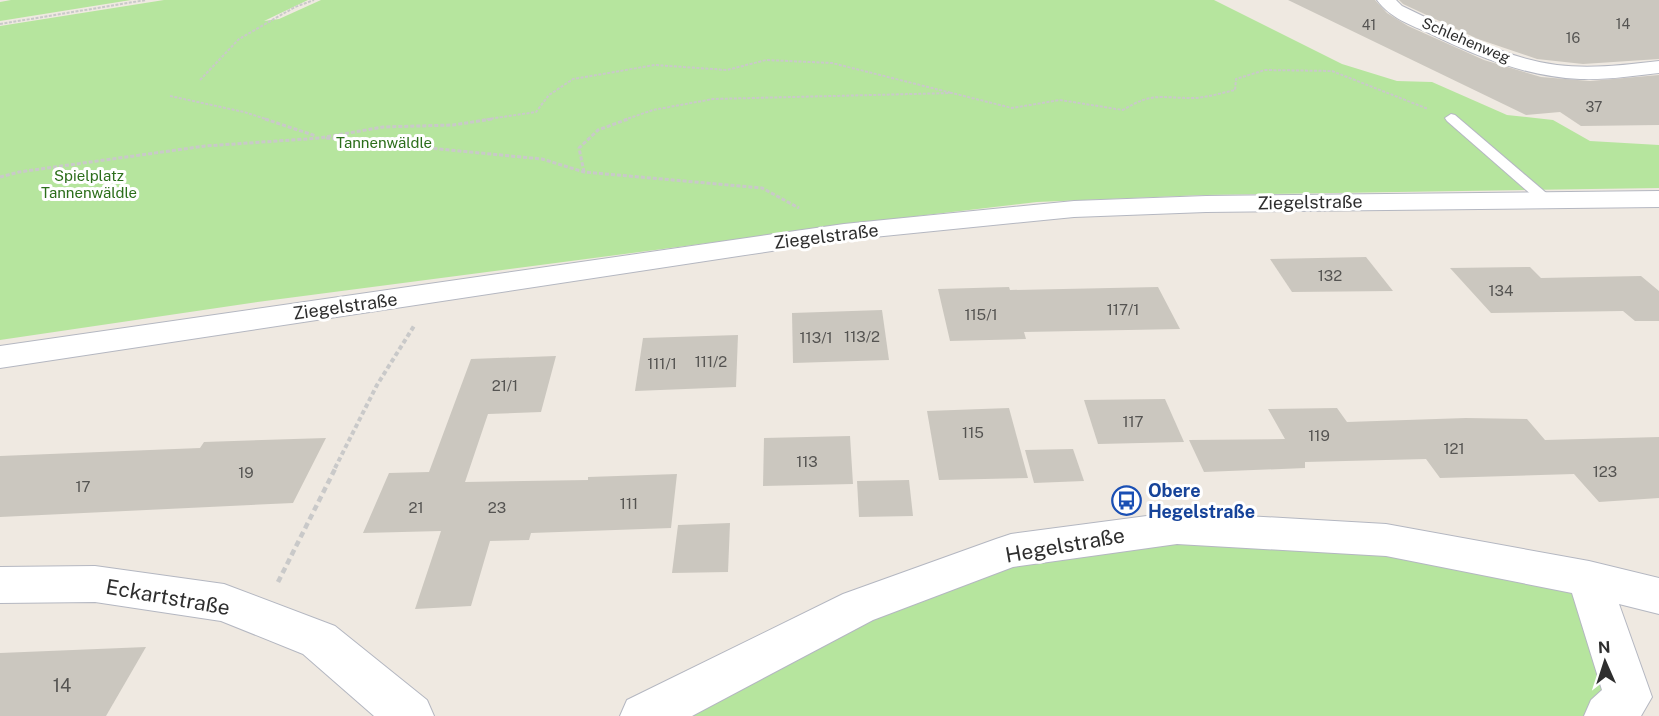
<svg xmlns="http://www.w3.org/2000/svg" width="1659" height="716" font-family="'Public Sans',sans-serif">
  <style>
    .green { fill: #b6e59e }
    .building { fill: #cbc7bf }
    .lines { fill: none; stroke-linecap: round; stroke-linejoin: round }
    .service-casing { stroke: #b4b7c1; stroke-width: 2 }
    .minor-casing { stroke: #b4b7c1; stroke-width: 2 }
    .secondary-casing { stroke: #b4b7c1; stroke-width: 2 }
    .path-far3 { stroke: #c9c9c9; stroke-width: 2; stroke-dasharray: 3 1.5; stroke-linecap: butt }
    .path-far2 { stroke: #c9c9c9; stroke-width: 3; stroke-dasharray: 4 2; stroke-linecap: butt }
    .path-far1 { stroke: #c9c9c9; stroke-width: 4; stroke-dasharray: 4.5 3; stroke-linecap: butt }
    .path { stroke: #c9c9c9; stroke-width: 4.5; stroke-dasharray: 6 4; stroke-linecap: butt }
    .service { fill: #fff; fill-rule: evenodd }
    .minor { fill: #fff; fill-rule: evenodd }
    .secondary { fill: #fff; fill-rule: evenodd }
    .labels { text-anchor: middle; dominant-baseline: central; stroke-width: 6; stroke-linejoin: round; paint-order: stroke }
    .far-number-label { font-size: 14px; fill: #555452 }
    .far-street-label { font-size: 15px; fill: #2e2e2e; stroke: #fff }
    .far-park-label { font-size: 15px; fill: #2c6e1b; stroke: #fff }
    .number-label { font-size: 15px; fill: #555452 }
    .street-label { font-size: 18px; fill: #2e2e2e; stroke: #fff }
    .transit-label { font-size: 18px; font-weight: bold; fill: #164399; stroke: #fff; text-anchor: start }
    .near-number-label { font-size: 18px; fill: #555452 }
    .near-street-label { font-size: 21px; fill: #2e2e2e; stroke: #fff }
  </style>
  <rect width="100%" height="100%" fill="#efe9e1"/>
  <!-- green -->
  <g class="green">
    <path d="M11 0H131L0 21V2Z"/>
    <path d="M164 0H308L264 21 279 19 321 0H1214L1342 64 1397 81 1432 82 1507 115 1553 120 1590 141 1659 145V188L1204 195 1037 202 892 219 265 301 0 340V26Z"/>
    <path d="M1179 527 1589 579 1608 716H644L1011 551Z"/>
  </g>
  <!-- building -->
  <g class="building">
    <path d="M1288 0H1375L1387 13 1408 26 1484 60 1541 77 1590 81 1659 75V125L1581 126 1560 112 1526 115Z"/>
    <path d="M1399 0H1659V59L1583 64 1537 59 1478 39 1403 4Z"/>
    <path d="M1366 257 1393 291 1292 292 1270 259Z"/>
    <path d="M1530 267 1541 278 1641 276 1659 291V321H1635L1623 311 1491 313 1450 268Z"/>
    <path d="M1009 287 1010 290 1158 287 1180 329 1024 332 1026 339 950 341 938 289Z"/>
    <path d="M882 310 889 360 793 363 792 313Z"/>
    <path d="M738 335 736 387 635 391 643 338Z"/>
    <path d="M556 356 541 412 488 414 465 482 588 480V477L677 474 671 528 531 533 529 540 490 541 471 606 415 609 441 531 363 533 389 473 429 472 471 359Z"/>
    <path d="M1165 399 1184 442 1098 444 1084 400Z"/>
    <path d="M1009 408 1028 478 939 480 927 411Z"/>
    <path d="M1337 408 1347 422 1466 418 1527 419 1545 440 1659 437V498L1599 502 1574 474 1440 478 1426 459 1305 462V468L1204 472 1189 440 1285 439 1268 409Z"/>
    <path d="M850 436 853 484 763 486 764 438Z"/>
    <path d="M326 438 293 503 0 517V456L200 448 204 442Z"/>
    <path d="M1073 449 1084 481 1034 483 1025 450Z"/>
    <path d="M909 480 913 516 859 517 857 481Z"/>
    <path d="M730 523 728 572 672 573 678 525Z"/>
    <path d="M146 647 106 716H0V653Z"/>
  </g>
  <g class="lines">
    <defs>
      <path id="service" d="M1451 114 1455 115 1551 197 1553 200 1551 203H1541L1447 121 1445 118Z"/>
      <g id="minor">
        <path d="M1377 0H1396L1402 6C1451 29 1502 58 1557 65 1591 69 1625 65 1659 61V73C1633 76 1607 80 1580 79 1528 77 1478 57 1431 34 1411 25 1390 18 1377 0Z"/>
        <path d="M1177 512 1386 524 1589 561 1659 578V614L1619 604 1652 697 1641 716H1584L1591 700 1602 690 1572 593 1386 556 1177 544 1013 567 873 620 692 716H620L627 700 843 594 996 539 1011 534Z"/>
        <path d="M95 566 224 584 335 626 427 700 434 716H374L303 654 221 621 95 602 0 603V567Z"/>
      </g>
      <path id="secondary" d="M1659 191V207L1206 212 1074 217 844 240 0 368V346L844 224 1074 201 1206 196Z"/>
    </defs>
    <!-- service casing -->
    <use href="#service" class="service-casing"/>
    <!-- minor casing -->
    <use href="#minor" class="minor-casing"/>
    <!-- secondary casing -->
    <use href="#secondary" class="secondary-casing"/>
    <!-- path-far3 -->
    <g class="path-far3">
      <path d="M0 24 146 0"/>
      <path d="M200 80 239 39 295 7 314 0"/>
      <path d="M170 96 244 112 269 120"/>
      <path d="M482 120 536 112 549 95 573 79 655 65 727 70 766 60 832 63 952 93"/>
      <path d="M624 120 653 110 713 99 952 93 1012 108 1060 100 1123 110C1152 92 1160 98 1192 98 1206 98 1221 93 1235 90L1236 79 1265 70 1332 71 1428 109"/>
    </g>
    <!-- path-far2 -->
    <g class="path-far2">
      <path d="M265 119 316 136"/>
      <path d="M326 138 542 159 584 172 762 188 799 208"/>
      <path d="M584 172 579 148 598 130 628 119"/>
      <path d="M0 177 19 172 205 146 320 138 383 127 453 125 492 119"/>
    </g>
    <!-- path-far1 -->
    <path class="path-far1" d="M335 468 377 385 414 326"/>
    <!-- path -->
    <path class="path" d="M278 582 336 467"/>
    <!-- service -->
    <use href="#service" class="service"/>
    <!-- minor -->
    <use href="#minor" class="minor"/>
    <!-- secondary -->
    <use href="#secondary" class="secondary"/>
  </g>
  <!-- icons -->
  <defs>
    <symbol id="bus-ring" viewBox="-11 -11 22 22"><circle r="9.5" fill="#fff" stroke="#1a4fb4" stroke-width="1.5"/><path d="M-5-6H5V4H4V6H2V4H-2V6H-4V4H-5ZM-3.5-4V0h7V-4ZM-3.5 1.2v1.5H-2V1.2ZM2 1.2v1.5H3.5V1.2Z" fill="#1a4fb4"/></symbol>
  </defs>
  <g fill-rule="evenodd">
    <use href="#bus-ring" x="1110" y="484" width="33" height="33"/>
  </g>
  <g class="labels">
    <!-- far-number labels -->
    <g class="far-number-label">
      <text x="1623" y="24">14</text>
      <text x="1369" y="25">41</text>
      <text x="1573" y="38">16</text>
      <text x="1594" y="107">37</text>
    </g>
    <!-- far-street labels -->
    <g class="far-street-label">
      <text transform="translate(1466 40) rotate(23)">Schlehenweg</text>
    </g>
    <!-- far-park labels -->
    <g class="far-park-label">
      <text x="384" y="142">Tannenwäldle</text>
      <text x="89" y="175">Spielplatz<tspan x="89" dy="17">Tannenwäldle</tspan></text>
    </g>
    <!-- number labels -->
    <g class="number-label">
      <text x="1330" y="275">132</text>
      <text x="1501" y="290">134</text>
      <text x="1123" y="309">117/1</text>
      <text x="981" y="314">115/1</text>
      <text x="862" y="336">113/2</text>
      <text x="816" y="337">113/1</text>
      <text x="711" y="361">111/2</text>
      <text x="662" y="363">111/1</text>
      <text x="505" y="385">21/1</text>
      <text x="1133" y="421">117</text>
      <text x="973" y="432">115</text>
      <text x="1319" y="435">119</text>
      <text x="1454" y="448">121</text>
      <text x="807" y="461">113</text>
      <text x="1605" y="471">123</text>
      <text x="246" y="472">19</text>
      <text x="83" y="486">17</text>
      <text x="629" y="503">111</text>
      <text x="416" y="507">21</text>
      <text x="497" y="507">23</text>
    </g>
    <!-- street labels -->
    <g class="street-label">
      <text transform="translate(1310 202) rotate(-1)">Ziegelstraße</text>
      <text transform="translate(826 236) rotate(-7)">Ziegelstraße</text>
      <text transform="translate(345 306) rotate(-8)">Ziegelstraße</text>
    </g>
    <!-- transit labels -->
    <g class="transit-label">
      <text x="1148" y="490">Obere<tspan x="1148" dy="21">Hegelstraße</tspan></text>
    </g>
    <!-- near-number labels -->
    <g class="near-number-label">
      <text x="62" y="685">14</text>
    </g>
    <!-- near-street labels -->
    <g class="near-street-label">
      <text transform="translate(1065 545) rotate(-10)">Hegelstraße</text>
      <text transform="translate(168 597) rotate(10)">Eckartstraße</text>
    </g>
  </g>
  <!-- north arrow -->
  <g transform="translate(1605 662) rotate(357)" stroke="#ffffff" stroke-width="4.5" paint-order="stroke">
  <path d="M0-4.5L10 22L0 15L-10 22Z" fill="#2e2e2e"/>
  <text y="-9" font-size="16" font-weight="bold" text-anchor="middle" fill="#2e2e2e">N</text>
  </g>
</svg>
